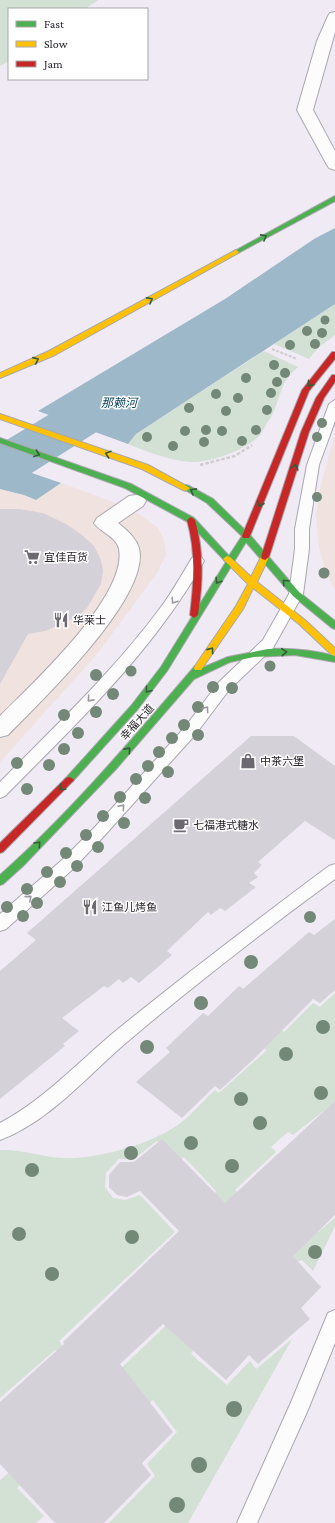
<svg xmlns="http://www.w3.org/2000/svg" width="335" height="1523" font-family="'Crimson Pro','Noto Sans SC',serif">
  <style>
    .commercial { fill: #f0e2df }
    .green { fill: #d3e0d4 }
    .water { fill: #9db8c9 }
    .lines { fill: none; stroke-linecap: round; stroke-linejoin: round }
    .river { fill: #9db8c9; fill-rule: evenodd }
    .building { fill: #d5d1d8 }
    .lane-casing { stroke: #aaa7ae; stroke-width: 2 }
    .street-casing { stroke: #aaa7ae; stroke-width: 2 }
    .fast-casing { stroke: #aaa7ae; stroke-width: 2 }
    .slow-casing { stroke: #aaa7ae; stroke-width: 2 }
    .jam-casing { stroke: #aaa7ae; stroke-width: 2 }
    .path-far1 { stroke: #cfcdd0; stroke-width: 2; stroke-dasharray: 3 1.5; stroke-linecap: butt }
    .path { stroke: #cfcdd0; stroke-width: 2.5; stroke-dasharray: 3.5 2; stroke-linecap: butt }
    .lane { fill: #fdfcfd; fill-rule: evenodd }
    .street { fill: #fdfcfd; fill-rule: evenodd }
    .fast { fill: #4caf50; fill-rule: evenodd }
    .slow { fill: #ffc107; fill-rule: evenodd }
    .jam { fill: #c62828; fill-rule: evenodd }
    .tree { fill: #738876 }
    .oneway { stroke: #355b39 }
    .oneway2 { stroke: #9c9a9e }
    .labels { text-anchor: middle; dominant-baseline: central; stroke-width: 3; stroke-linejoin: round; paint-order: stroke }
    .poi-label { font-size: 11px; fill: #262329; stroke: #fff; text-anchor: start }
    .street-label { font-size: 11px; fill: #262329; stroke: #fff }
    .water-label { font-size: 12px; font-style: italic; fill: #0a4359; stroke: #fff }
  </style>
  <rect width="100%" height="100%" fill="#efeaf4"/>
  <!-- commercial -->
  <g class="commercial">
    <path d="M335 433V590L325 570 319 546 316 515 321 485Z"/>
    <path d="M61 483 113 502 142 516 158 528 164 540 166 555 157 573 97 654 0 762V489L24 495 36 500Z"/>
  </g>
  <!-- green -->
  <g class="green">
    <path d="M0 0H98L85 9H9V61L0 66Z"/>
    <path d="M335 304V335L318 348 309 359 274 344Z"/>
    <path d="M264 351 298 367C278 384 282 397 271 417 267 422 264 430 260 435 247 450 209 463 190 462 168 460 148 452 128 444L136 434Z"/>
    <path d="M335 993V1102L293 1135 288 1132 271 1147 276 1152 235 1190 298 1243 310 1223 318 1232 335 1218V1226L313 1271 302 1260 289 1265 212 1198 216 1191 184 1157 175 1163 157 1141 134 1159H119L106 1173 105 1187 113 1198 125 1200 140 1195 175 1232 59 1341 71 1358 66 1363 55 1350 0 1398V1150C22 1149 42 1157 63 1158 97 1160 155 1143 182 1122 194 1112 204 1100 215 1090L219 1093 267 1050 258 1043 277 1025 284 1032 313 1003 320 1007Z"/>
    <path d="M189 1304 200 1343 191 1354 227 1385 250 1361 256 1369 292 1339 188 1523H109L155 1476 147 1464 177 1432 153 1400 141 1409 83 1404Z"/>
    <path d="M25 1459 35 1469 17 1488 44 1516 36 1523H0V1480Z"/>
  </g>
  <!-- water -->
  <g class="water">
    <path d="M335 228V304L136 434 128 444 38 411 225 299 314 239Z"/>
    <path d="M0 462 61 483 36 500 24 495 0 489Z"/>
  </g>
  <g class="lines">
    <!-- river -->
    <path class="river" d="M148 361 166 366 174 377 166 388 19 481 0 486V444L130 366Z"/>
  </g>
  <!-- building -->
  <g class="building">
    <path d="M0 509H19L43 513 66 524 82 535 94 546 101 560 103 571 101 584 87 608 77 617 59 625 45 631 28 634 0 684Z"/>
    <path d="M251 736H294L335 766V840L305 821 258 862 262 865 254 873 258 877 249 883 256 887 225 911 220 908 211 915 208 912 167 951 172 955 139 983 131 977 123 983 119 979 108 988 104 986 62 1018 79 1031 63 1044 65 1046 0 1099V971L36 940 27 933Z"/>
    <path d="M335 919V990L320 1003 313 999 255 1058 220 1090 215 1086 182 1118 136 1082 170 1052 166 1048 203 1013 208 1016 239 986 243 989 309 932 314 935Z"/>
    <path d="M335 1101V1215L293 1256 321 1287 301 1308 310 1319 258 1364 249 1355 226 1380 163 1324 120 1364 173 1432 142 1463 151 1475 104 1523H55L0 1464V1402L64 1344 63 1342 179 1231 140 1191 127 1197 117 1195 109 1187V1175L120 1162H134L162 1139 225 1203Z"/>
  </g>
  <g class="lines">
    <defs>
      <g id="lane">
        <path d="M335 400V421L319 465 309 529V549L303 594 273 648 229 690 195 735 105 835 74 868 6 929 0 931V914L62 860 95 827 185 727 219 682 263 640 289 594 295 549V529L307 465 329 404Z"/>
        <path d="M197 556 202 558 204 561C154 651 77 723 5 796L0 798V782C55 726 114 671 161 607 173 591 182 574 192 558Z"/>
        <path d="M335 864V879C264 931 194 985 127 1042 87 1076 50 1121 0 1140V1123C45 1099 79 1061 118 1029 187 973 258 919 329 866Z"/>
        <path d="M335 1310V1343L307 1412 257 1523H237L292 1400 328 1313Z"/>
      </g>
      <g id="street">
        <path d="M335 12V32L313 110 335 151V170L329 168 327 165 297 110 317 41 328 16 330 13Z"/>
        <path d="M136 495 143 496 146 501 143 506 118 523C126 529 136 538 139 548 151 597 41 701 8 735L0 737V716C32 684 128 596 119 549 117 537 100 532 94 523L97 518 129 496Z"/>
      </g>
      <g id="fast">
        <path d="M335 196V201L238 253 236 254 233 252Z"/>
        <path d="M0 438 131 484 194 518 229 556 242 536 207 503 182 488 186 485 189 486 213 499 249 534 299 592 335 621V629L332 628 293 596 246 542 167 671 137 710 72 782H66L64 780 66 778 131 706 161 667 226 562 188 522 125 488 0 443Z"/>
        <path d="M268 649C291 648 313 650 335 656V662L295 655 254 657 230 662 194 679 116 769 23 866 3 884 0 885V875C71 812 133 738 195 666H201L202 668 228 657Z"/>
      </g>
      <g id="slow">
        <path d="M236 250 239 252 238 253 55 355 0 378V373L49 351Z"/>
        <path d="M0 414 148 465 190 488 186 491 183 490 142 469 0 419Z"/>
        <path d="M265 554 269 557 257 582 305 620 335 648V656L332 655 299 624 253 588 243 609 201 670H195L194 668 195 666 236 606 248 584 223 559 227 556 230 557 251 577 262 555Z"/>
      </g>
      <g id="jam">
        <path d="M332 352H335V359L309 391 250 536 249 538H243L242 536 302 390Z"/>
        <path d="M332 375H335V382L324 398 309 432 269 557 265 560 262 559 261 557 301 432 316 398Z"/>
        <path d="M191 517 195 520C204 552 203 582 198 615L194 618 190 615C194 582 196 552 187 520Z"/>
        <path d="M69 777 72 778 74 780 72 782 3 852 0 853V843L66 778Z"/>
      </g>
    </defs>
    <!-- lane casing -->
    <use href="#lane" class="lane-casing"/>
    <!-- street casing -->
    <use href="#street" class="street-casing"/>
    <!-- fast casing -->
    <use href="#fast" class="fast-casing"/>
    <!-- slow casing -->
    <use href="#slow" class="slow-casing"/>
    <!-- jam casing -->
    <use href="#jam" class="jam-casing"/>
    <!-- path-far1 -->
    <path class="path-far1" d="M272 349 297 359"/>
    <!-- path -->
    <path class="path" d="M200 465 235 456 252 445"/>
    <!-- lane -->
    <use href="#lane" class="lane"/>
    <!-- street -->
    <use href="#street" class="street"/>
    <!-- fast -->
    <use href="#fast" class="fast"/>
    <!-- slow -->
    <use href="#slow" class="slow"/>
    <!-- jam -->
    <use href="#jam" class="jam"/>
  </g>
  <!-- trees -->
  <g class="tree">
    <circle cx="325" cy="320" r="4.5"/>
    <circle cx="307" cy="331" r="5"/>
    <circle cx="322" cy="333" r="5"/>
    <circle cx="315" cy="344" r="5"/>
    <circle cx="290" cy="345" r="5"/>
    <circle cx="274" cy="365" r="5"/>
    <circle cx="285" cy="373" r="5"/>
    <circle cx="246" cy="378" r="5"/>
    <circle cx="277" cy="382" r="5"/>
    <circle cx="271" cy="393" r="5"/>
    <circle cx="216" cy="394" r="5"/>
    <circle cx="238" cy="398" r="5"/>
    <circle cx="189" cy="408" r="5"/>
    <circle cx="267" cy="410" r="5"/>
    <circle cx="226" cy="411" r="5"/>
    <circle cx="322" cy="423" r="5"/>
    <circle cx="206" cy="430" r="5"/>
    <circle cx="256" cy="430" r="5"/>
    <circle cx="185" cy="431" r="5"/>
    <circle cx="222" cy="431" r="5"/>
    <circle cx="147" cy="437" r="5"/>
    <circle cx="317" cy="437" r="5"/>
    <circle cx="242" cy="441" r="5"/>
    <circle cx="204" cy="442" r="5"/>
    <circle cx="173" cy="446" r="5"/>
    <circle cx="317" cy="497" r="5"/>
    <circle cx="324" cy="573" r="5.5"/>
    <circle cx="270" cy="666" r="5.5"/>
    <circle cx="131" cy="671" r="5.5"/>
    <circle cx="96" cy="675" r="6"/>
    <circle cx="213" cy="687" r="6"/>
    <circle cx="232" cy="688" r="6"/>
    <circle cx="113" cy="694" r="6"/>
    <circle cx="198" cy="707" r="6"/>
    <circle cx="96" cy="712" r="6"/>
    <circle cx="64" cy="715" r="6"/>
    <circle cx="184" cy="725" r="6"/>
    <circle cx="78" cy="733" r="6"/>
    <circle cx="198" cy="735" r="6"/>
    <circle cx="172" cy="738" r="6"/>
    <circle cx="64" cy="749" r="6"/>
    <circle cx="159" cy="752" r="6"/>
    <circle cx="17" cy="763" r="6"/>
    <circle cx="49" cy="765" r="6"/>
    <circle cx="148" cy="766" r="6"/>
    <circle cx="168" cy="772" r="6"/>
    <circle cx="136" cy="779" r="6"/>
    <circle cx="27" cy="789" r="6"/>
    <circle cx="120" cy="797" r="6"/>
    <circle cx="145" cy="798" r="6"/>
    <circle cx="103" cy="816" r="6"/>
    <circle cx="124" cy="823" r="6"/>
    <circle cx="86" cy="835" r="6"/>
    <circle cx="98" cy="847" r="6"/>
    <circle cx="66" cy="853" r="6"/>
    <circle cx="77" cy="866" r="6"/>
    <circle cx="47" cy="872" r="6"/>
    <circle cx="60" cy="882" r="6"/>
    <circle cx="27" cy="889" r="6"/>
    <circle cx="37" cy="903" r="6"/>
    <circle cx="7" cy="907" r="6"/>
    <circle cx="23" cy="916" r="6"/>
    <circle cx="310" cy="917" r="6"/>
    <circle cx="251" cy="962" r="7"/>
    <circle cx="201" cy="1003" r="7"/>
    <circle cx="323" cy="1027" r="7"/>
    <circle cx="147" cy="1047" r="7"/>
    <circle cx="286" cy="1054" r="7"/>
    <circle cx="321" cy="1093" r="7"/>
    <circle cx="241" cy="1099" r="7"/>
    <circle cx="260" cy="1123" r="7"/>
    <circle cx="191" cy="1143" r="7"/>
    <circle cx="131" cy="1153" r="7"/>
    <circle cx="232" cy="1166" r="7"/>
    <circle cx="32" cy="1170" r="7"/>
    <circle cx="19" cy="1234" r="7"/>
    <circle cx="132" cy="1237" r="7"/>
    <circle cx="315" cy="1252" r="7"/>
    <circle cx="52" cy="1274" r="7"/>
    <circle cx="234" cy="1409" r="8"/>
    <circle cx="199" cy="1465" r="8"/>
    <circle cx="177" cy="1505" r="8"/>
  </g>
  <!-- one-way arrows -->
  <defs><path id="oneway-chevron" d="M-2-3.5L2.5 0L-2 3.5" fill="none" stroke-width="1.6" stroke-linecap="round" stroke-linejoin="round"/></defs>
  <g class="oneway">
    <use href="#oneway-chevron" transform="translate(264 237) rotate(-29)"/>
    <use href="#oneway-chevron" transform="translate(150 300) rotate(-29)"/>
    <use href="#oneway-chevron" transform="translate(36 360) rotate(-24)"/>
    <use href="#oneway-chevron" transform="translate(310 384) rotate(128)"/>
    <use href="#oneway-chevron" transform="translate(37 454) rotate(20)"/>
    <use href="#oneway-chevron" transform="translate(108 454) rotate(-161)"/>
    <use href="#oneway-chevron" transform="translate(295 467) rotate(-74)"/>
    <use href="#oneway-chevron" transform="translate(193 491) rotate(-151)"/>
    <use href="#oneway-chevron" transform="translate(260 504) rotate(113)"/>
    <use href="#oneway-chevron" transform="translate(218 581) rotate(123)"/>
    <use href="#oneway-chevron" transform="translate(285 582) rotate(-134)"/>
    <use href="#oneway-chevron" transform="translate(211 650) rotate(-55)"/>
    <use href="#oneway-chevron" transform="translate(284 652) rotate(-4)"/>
    <use href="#oneway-chevron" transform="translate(148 690) rotate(128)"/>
    <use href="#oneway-chevron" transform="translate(128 750) rotate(-48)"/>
    <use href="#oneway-chevron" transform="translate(62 788) rotate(134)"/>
    <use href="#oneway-chevron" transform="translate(38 844) rotate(-47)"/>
  </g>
  <g class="oneway2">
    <use href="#oneway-chevron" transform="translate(174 601) rotate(123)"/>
    <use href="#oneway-chevron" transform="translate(90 699) rotate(132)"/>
    <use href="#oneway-chevron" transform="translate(206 709) rotate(-54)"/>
    <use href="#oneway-chevron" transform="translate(122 807) rotate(-49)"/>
    <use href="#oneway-chevron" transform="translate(29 898) rotate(-41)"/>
  </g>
  <!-- icons -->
  <defs>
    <symbol id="supermarket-bare" viewBox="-9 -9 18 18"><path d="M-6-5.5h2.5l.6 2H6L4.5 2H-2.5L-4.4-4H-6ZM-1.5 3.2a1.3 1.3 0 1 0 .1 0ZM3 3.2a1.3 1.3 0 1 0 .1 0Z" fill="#6c6970" stroke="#fff" stroke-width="2.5" paint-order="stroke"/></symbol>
    <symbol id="restaurant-bare" viewBox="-9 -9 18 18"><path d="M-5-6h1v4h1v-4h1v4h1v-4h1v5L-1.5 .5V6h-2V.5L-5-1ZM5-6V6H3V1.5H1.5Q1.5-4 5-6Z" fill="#6c6970" stroke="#fff" stroke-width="2.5" paint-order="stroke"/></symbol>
    <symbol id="shop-bare" viewBox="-9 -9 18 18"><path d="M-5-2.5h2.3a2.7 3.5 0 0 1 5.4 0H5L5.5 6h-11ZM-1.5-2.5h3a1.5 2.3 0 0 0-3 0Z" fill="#6c6970" stroke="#fff" stroke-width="2.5" paint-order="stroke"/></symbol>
    <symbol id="cafe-bare" viewBox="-9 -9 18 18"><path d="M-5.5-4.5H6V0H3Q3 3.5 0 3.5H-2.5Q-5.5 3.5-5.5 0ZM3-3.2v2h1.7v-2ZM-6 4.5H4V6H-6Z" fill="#6c6970" stroke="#fff" stroke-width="2.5" paint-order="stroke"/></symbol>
  </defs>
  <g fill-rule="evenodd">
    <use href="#supermarket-bare" x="21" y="546" width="22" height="22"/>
    <use href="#restaurant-bare" x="50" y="609" width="22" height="22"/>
    <use href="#shop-bare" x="237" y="750" width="22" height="22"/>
    <use href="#cafe-bare" x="170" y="814" width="22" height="22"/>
    <use href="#restaurant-bare" x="79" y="896" width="22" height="22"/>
  </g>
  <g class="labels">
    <!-- poi labels -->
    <g class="poi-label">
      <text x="44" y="557">宜佳百货</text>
      <text x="73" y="620">华莱士</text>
      <text x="260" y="761">中茶六堡</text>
      <text x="193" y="825">七福港式糖水</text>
      <text x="102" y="907">江鱼儿烤鱼</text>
    </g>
    <!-- street labels -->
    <g class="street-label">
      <text transform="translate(137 722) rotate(-48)">幸福大道</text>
    </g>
    <!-- water labels -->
    <g class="water-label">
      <text x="119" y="403">那赖河</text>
    </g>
  </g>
  <!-- legend -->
  <rect x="8" y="8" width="140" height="72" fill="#ffffff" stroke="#a8a7a9"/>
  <rect x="16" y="21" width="20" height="6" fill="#4caf50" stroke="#a8a7a9"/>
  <text x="44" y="28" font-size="12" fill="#262329">Fast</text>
  <rect x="16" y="41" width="20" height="6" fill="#ffc107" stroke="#a8a7a9"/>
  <text x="44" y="48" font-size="12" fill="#262329">Slow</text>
  <rect x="16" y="61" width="20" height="6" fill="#c62828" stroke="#a8a7a9"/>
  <text x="44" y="68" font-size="12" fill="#262329">Jam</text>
</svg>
